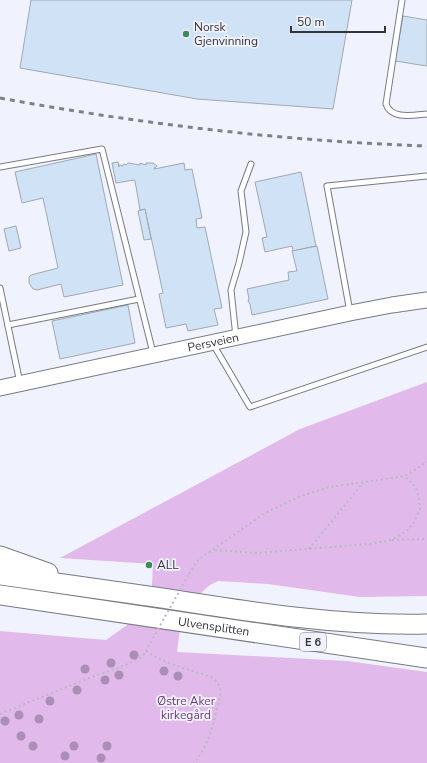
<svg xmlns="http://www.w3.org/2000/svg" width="427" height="763" font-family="'Nunito Sans',sans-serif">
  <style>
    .green { fill: #e1b9ea }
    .building { fill: #cfe2f6; stroke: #a1a8b0 }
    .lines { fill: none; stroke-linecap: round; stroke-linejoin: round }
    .lane-casing { stroke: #787a83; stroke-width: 7 }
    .secondary-casing { stroke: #787a83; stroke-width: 17 }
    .highway-casing { stroke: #787a83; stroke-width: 21 }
    .path { stroke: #b8bac2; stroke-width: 2; stroke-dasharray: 2 3; stroke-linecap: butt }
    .lane { stroke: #fff; stroke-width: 5 }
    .secondary { stroke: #fff; stroke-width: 15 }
    .highway { stroke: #fff; stroke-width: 19 }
    .rail { stroke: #7f8188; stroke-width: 3; stroke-dasharray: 5 5; stroke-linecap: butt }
    .path-bridge { stroke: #b8bac2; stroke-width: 2; stroke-dasharray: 2 3; stroke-linecap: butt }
    .tree { fill: #aa8eb5 }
    .poi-dot { fill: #3b8b5b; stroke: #f0f3fd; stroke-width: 1.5 }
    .labels { text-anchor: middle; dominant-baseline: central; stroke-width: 3.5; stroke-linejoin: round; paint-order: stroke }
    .shield { fill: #f0f3fd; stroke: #6c6e74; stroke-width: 1 }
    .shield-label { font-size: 11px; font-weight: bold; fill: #343539 }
    .poi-label { font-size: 12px; fill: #343539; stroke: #f0f3fd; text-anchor: start }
    .street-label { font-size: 12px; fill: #343539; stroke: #f0f3fd }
    .park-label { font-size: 12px; fill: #703c7a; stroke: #f0f3fd }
  </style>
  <rect width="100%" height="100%" fill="#f0f3fd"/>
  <!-- green -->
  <path class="green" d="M427 382V596L360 597 268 584 218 581 210 585 202 592 194 600 188 609 180 628 177 652 347 661 427 672V763H0V631L106 640 127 625 142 608 152 585 153 564 60 558 300 429Z"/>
  <!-- building -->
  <g class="building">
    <path d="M31 0H352L333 109 197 99 20 68Z"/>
    <path d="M403 16 427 20V66L395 61Z"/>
    <path d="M96 154 123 285 64 297 61 284 37 290 33 289 29 283V277L31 275 58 268 43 198 22 203 15 172Z"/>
    <path d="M118 162 119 167V165L123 166V165L125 164 126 165 128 163 140 165V163L146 165V163H153L157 166 156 167 154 168V169L184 163 185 170 192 169 202 218 196 219 197 228 205 227 222 308 214 309 218 325 188 331 186 324 166 328 159 294 163 293 145 209 140 210 135 181 134 180 116 183 112 163Z"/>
    <path d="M301 172 316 246 293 251 292 246 265 252 262 238 267 237 255 182Z"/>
    <path d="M145 209 151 239 144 240 138 211Z"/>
    <path d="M16 226 21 248 9 251 4 229Z"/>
    <path d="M317 246 328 299 252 315 250 304 248 301 249 299 247 289 289 280 288 272 297 271 292 251Z"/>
    <path d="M128 305 135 343 60 359 52 321Z"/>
  </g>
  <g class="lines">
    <defs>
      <g id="lane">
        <path d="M402 0 386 104C391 120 414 115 427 114"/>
        <path d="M0 167 102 149 153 353"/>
        <path d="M0 288 20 383"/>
        <path d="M350 312 327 186 427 176"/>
        <path d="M8 325 139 299"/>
        <path d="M236 337 231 290 239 263 246 232 241 191 251 164"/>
        <path d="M213 344 250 407 427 347"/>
      </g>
      <g id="secondary">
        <path id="s1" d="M0 388 350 313 392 305 427 300"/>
      </g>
      <g id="highway">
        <path d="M0 556 48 573"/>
        <path d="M0 575C54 583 108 590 162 598 250 612 338 626 427 624"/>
        <path id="s2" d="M0 595 427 658"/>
      </g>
    </defs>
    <!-- lane casing -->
    <use href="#lane" class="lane-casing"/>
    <!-- secondary casing -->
    <use href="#secondary" class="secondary-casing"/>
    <!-- highway casing -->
    <use href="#highway" class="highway-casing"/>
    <!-- path -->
    <g class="path">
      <path d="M392 540 427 539"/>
      <path d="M309 549 363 483"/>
      <path d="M215 550 257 553 369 544 391 540 407 531 415 521 420 509 419 497 416 488 405 476"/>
      <path d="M189 574 198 560 265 513 301 496 330 487 405 476 427 462"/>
      <path d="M146 651C166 665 189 669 211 677 215 680 219 684 220 689 221 695 219 702 217 708 212 730 208 745 194 763"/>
      <path d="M0 714 89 678 126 665 143 656 148 647"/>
    </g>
    <!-- lane -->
    <use href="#lane" class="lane"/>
    <!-- secondary -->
    <use href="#secondary" class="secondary"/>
    <!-- highway -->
    <use href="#highway" class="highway"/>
    <!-- rail -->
    <path class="rail" d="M0 98C141 124 283 141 427 146"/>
    <!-- path-bridge -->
    <path class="path-bridge" d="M148 647 189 574"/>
  </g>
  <!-- trees -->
  <g class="tree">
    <circle cx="134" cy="655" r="4.5"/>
    <circle cx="111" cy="663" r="4.5"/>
    <circle cx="85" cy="669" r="4.5"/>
    <circle cx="164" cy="671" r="4.5"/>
    <circle cx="119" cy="675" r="4.5"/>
    <circle cx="178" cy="676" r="4.5"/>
    <circle cx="105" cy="680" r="4.5"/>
    <circle cx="77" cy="690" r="4.5"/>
    <circle cx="50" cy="701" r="4.5"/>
    <circle cx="19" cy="715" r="4.5"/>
    <circle cx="39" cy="719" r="4.5"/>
    <circle cx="5" cy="721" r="4.5"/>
    <circle cx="21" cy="736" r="4.5"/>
    <circle cx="33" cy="746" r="4.5"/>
    <circle cx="74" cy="746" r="4.5"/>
    <circle cx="107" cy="746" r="4.5"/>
    <circle cx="65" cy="756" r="4.5"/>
    <circle cx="101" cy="758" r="4.5"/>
  </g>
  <!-- markers -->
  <g class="poi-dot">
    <circle cx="186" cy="34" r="4"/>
    <circle cx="149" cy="565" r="4"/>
  </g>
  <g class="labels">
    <!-- shield labels -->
    <rect class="shield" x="300" y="633" width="26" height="18" rx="3"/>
    <g class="shield-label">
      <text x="313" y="642">E 6</text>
    </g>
    <!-- poi labels -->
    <g class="poi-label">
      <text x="194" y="27">Norsk<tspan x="194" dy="14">Gjenvinning</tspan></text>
      <text x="157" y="565">ALL</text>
    </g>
    <!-- street labels -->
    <g class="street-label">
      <text stroke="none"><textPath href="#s1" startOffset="218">Persveien</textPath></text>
      <text stroke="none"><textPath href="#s2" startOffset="216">Ulvensplitten</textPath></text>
    </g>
    <!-- park labels -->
    <g class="park-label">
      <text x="186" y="701">Østre Aker<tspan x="186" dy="14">kirkegård</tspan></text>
    </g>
  </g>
  <!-- scale -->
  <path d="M291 26v6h94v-6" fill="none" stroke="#343539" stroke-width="2"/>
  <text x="297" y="26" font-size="12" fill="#343539" stroke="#f0f3fd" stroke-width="3" paint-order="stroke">50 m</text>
</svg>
